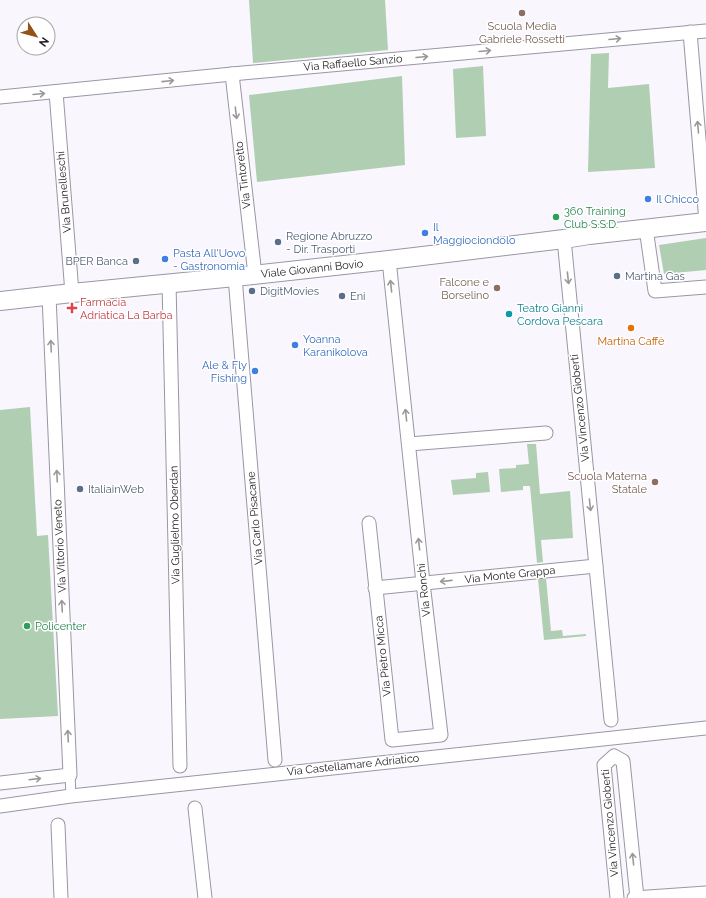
<svg xmlns="http://www.w3.org/2000/svg" width="706" height="898" font-family="Raleway,sans-serif">
  <style>
    .green { fill: #b0ceb1 }
    .lines { fill: none; stroke-linecap: round; stroke-linejoin: round }
    .pedestrian-casing { stroke: #9b96a2; stroke-width: 11 }
    .minor-casing { stroke: #9b96a2; stroke-width: 15 }
    .secondary-casing { stroke: #9b96a2; stroke-width: 20 }
    .pedestrian { stroke: #fff; stroke-width: 9 }
    .minor { stroke: #fff; stroke-width: 13 }
    .secondary { stroke: #fff; stroke-width: 18 }
    .oneway { stroke: #99989b }
    .education-dot { fill: #8d6e63; stroke: #fff; stroke-width: 1.5 }
    .shop-dot { fill: #3f7fe0; stroke: #fff; stroke-width: 1.5 }
    .leisure-dot { fill: #2e9e5b; stroke: #fff; stroke-width: 1.5 }
    .service-dot { fill: #5c6f8a; stroke: #fff; stroke-width: 1.5 }
    .health-dot { fill: #e0444e; stroke: #fff; stroke-width: 1.5 }
    .culture-dot { fill: #0f9aa8; stroke: #fff; stroke-width: 1.5 }
    .food-dot { fill: #e8710a; stroke: #fff; stroke-width: 1.5 }
    .labels { text-anchor: middle; dominant-baseline: central; stroke-width: 3; stroke-linejoin: round; paint-order: stroke }
    .education-label { font-size: 11px; fill: #785e54; stroke: #fff; text-anchor: end }
    .street-label { font-size: 11px; fill: #1d1b20; stroke: #fff }
    .shop-label { font-size: 11px; fill: #366cbe; stroke: #fff; text-anchor: start }
    .leisure-label { font-size: 11px; fill: #27864d; stroke: #fff; text-anchor: start }
    .service-label { font-size: 11px; fill: #4e5e75; stroke: #fff; text-anchor: start }
    .health-label { font-size: 11px; fill: #be3a42; stroke: #fff; text-anchor: start }
    .culture-label { font-size: 11px; fill: #0d838f; stroke: #fff; text-anchor: start }
    .food-label { font-size: 11px; fill: #c56008; stroke: #fff }
  </style>
  <rect width="100%" height="100%" fill="#f9f6fd"/>
  <!-- green -->
  <g class="green">
    <path d="M249 0H385L388 50 253 63Z"/>
    <path d="M609 53 608 88 649 84 655 168 588 172 591 54Z"/>
    <path d="M483 66 486 136 456 138 453 69Z"/>
    <path d="M402 76 405 165 257 182 249 95Z"/>
    <path d="M706 238V270L664 274 659 245Z"/>
    <path d="M30 407 37 536 48 535 58 716 0 719V410Z"/>
    <path d="M527 444H536L540 494 570 491 573 538 541 540 543 562 537 563 530 486H523V490L501 492 499 469 516 468V465L529 464Z"/>
    <path d="M488 472 490 492 453 495 451 480 476 478V473Z"/>
    <path d="M546 578 551 631 562 630 563 636 586 634V636L544 640 538 579Z"/>
  </g>
  <g class="lines">
    <defs>
      <path id="pedestrian" d="M70 775 71 796"/>
      <g id="minor">
        <path d="M690 32 706 222"/>
        <path d="M232 74 255 275"/>
        <path d="M56 92 72 293"/>
        <path d="M0 97 232 74 706 31"/>
        <path d="M646 228 655 291 706 287"/>
        <path d="M564 239 611 720"/>
        <path d="M235 277 275 760"/>
        <path d="M169 283 180 766"/>
        <path d="M409 444 546 433"/>
        <path d="M369 523 392 740 441 735 423 583 389 260"/>
        <path d="M375 588 596 566"/>
        <path d="M0 783 70 775 49 296"/>
        <path d="M0 806 71 796 193 783 706 728"/>
        <path d="M195 808 205 898"/>
        <path d="M58 825 61 898"/>
        <path d="M617 898 604 765 614 756 623 761 637 898"/>
        <path d="M634 898 706 893"/>
      </g>
      <path id="secondary" d="M0 301 72 293 235 277 389 260 564 239 589 235 706 222"/>
    </defs>
    <!-- pedestrian casing -->
    <use href="#pedestrian" class="pedestrian-casing"/>
    <!-- minor casing -->
    <use href="#minor" class="minor-casing"/>
    <!-- secondary casing -->
    <use href="#secondary" class="secondary-casing"/>
    <!-- pedestrian -->
    <use href="#pedestrian" class="pedestrian"/>
    <!-- minor -->
    <use href="#minor" class="minor"/>
    <!-- secondary -->
    <use href="#secondary" class="secondary"/>
  </g>
  <!-- one-way arrows -->
  <defs><path id="oneway-shaft" d="M-6 0H5M1.5-3L5.5 0L1.5 3" fill="none" stroke-width="1.6" stroke-linecap="round" stroke-linejoin="round"/></defs>
  <g class="oneway">
    <use href="#oneway-shaft" transform="translate(615 39) rotate(-5)"/>
    <use href="#oneway-shaft" transform="translate(485 51) rotate(-5)"/>
    <use href="#oneway-shaft" transform="translate(422 57) rotate(-5)"/>
    <use href="#oneway-shaft" transform="translate(168 81) rotate(-6)"/>
    <use href="#oneway-shaft" transform="translate(39 94) rotate(-5)"/>
    <use href="#oneway-shaft" transform="translate(236 113) rotate(83)"/>
    <use href="#oneway-shaft" transform="translate(698 127) rotate(-95)"/>
    <use href="#oneway-shaft" transform="translate(568 278) rotate(84)"/>
    <use href="#oneway-shaft" transform="translate(391 286) rotate(-96)"/>
    <use href="#oneway-shaft" transform="translate(51 346) rotate(-93)"/>
    <use href="#oneway-shaft" transform="translate(406 415) rotate(-96)"/>
    <use href="#oneway-shaft" transform="translate(57 476) rotate(-93)"/>
    <use href="#oneway-shaft" transform="translate(590 505) rotate(84)"/>
    <use href="#oneway-shaft" transform="translate(419 544) rotate(-96)"/>
    <use href="#oneway-shaft" transform="translate(446 581) rotate(174)"/>
    <use href="#oneway-shaft" transform="translate(62 606) rotate(-93)"/>
    <use href="#oneway-shaft" transform="translate(68 736) rotate(-93)"/>
    <use href="#oneway-shaft" transform="translate(35 779) rotate(-7)"/>
    <use href="#oneway-shaft" transform="translate(633 859) rotate(-96)"/>
  </g>
  <!-- markers -->
  <g class="education-dot">
    <circle cx="522" cy="13" r="4"/>
    <circle cx="497" cy="288" r="4"/>
    <circle cx="655" cy="482" r="4"/>
  </g>
  <g class="shop-dot">
    <circle cx="648" cy="199" r="4"/>
    <circle cx="425" cy="233" r="4"/>
    <circle cx="165" cy="259" r="4"/>
    <circle cx="295" cy="345" r="4"/>
    <circle cx="255" cy="371" r="4"/>
  </g>
  <g class="leisure-dot">
    <circle cx="556" cy="217" r="4"/>
    <circle cx="27" cy="626" r="4"/>
  </g>
  <g class="service-dot">
    <circle cx="278" cy="242" r="4"/>
    <circle cx="136" cy="261" r="4"/>
    <circle cx="617" cy="276" r="4"/>
    <circle cx="252" cy="291" r="4"/>
    <circle cx="342" cy="296" r="4"/>
    <circle cx="80" cy="489" r="4"/>
  </g>
  <path class="health-dot" d="M70 302h4v4h4v4h-4v4h-4v-4h-4v-4h4z"/>
  <circle class="culture-dot" cx="509" cy="314" r="4"/>
  <circle class="food-dot" cx="631" cy="328" r="4"/>
  <g class="labels">
    <!-- education labels -->
    <g class="education-label">
      <text x="522" y="26" text-anchor="middle">Scuola Media<tspan x="522" dy="13">Gabriele Rossetti</tspan></text>
      <text x="489" y="282">Falcone e<tspan x="489" dy="13">Borselino</tspan></text>
      <text x="647" y="476">Scuola Materna<tspan x="647" dy="13">Statale</tspan></text>
    </g>
    <!-- street labels -->
    <g class="street-label">
      <text transform="translate(353 63) rotate(-5)">Via Raffaello Sanzio</text>
      <text transform="translate(243 175) rotate(-97)">Via Tintoretto</text>
      <text transform="translate(64 192) rotate(-95)">Via Brunelleschi</text>
      <text transform="translate(312 269) rotate(-6)">Viale Giovanni Bovio</text>
      <text transform="translate(580 408) rotate(-96)">Via Vincenzo Gioberti</text>
      <text transform="translate(255 518) rotate(-95)">Via Carlo Pisacane</text>
      <text transform="translate(175 525) rotate(-91)">Via Guglielmo Oberdan</text>
      <text transform="translate(60 546) rotate(-93)">Via Vittorio Veneto</text>
      <text transform="translate(510 575) rotate(-6)">Via Monte Grappa</text>
      <text transform="translate(424 590) rotate(-96)">Via Ronchi</text>
      <text transform="translate(383 656) rotate(-96)">Via Pietro Micca</text>
      <text transform="translate(353 765) rotate(-6)">Via Castellamare Adriatico</text>
      <text transform="translate(610 823) rotate(-95)">Via Vincenzo Gioberti</text>
    </g>
    <!-- shop labels -->
    <g class="shop-label">
      <text x="656" y="199">Il Chicco</text>
      <text x="433" y="227">Il<tspan x="433" dy="13">Maggiociondolo</tspan></text>
      <text x="173" y="253">Pasta All'Uovo<tspan x="173" dy="13">- Gastronomia</tspan></text>
      <text x="303" y="339">Yoanna<tspan x="303" dy="13">Karanikolova</tspan></text>
      <text x="247" y="365" text-anchor="end">Ale &amp; Fly<tspan x="247" dy="13">Fishing</tspan></text>
    </g>
    <!-- leisure labels -->
    <g class="leisure-label">
      <text x="564" y="211">360 Training<tspan x="564" dy="13">Club S.S.D.</tspan></text>
      <text x="35" y="626">Policenter</text>
    </g>
    <!-- service labels -->
    <g class="service-label">
      <text x="286" y="236">Regione Abruzzo<tspan x="286" dy="13">- Dir. Trasporti</tspan></text>
      <text x="128" y="261" text-anchor="end">BPER Banca</text>
      <text x="625" y="276">Martina Gas</text>
      <text x="260" y="291">DigitMovies</text>
      <text x="350" y="296">Eni</text>
      <text x="88" y="489">ItaliainWeb</text>
    </g>
    <!-- health labels -->
    <g class="health-label">
      <text x="80" y="302">Farmacia<tspan x="80" dy="13">Adriatica La Barba</tspan></text>
    </g>
    <!-- culture labels -->
    <g class="culture-label">
      <text x="517" y="308">Teatro Gianni<tspan x="517" dy="13">Cordova Pescara</tspan></text>
    </g>
    <!-- food labels -->
    <g class="food-label">
      <text x="631" y="341">Martina Caffè</text>
    </g>
  </g>
  <!-- north arrow -->
  <g transform="translate(36 36) rotate(126)"><circle r="19" fill="#ffffff" stroke="#a5a4a6"/>
  <path d="M0-3L7 15L0 10L-7 15Z" fill="#92521a"/>
  <text y="-6" font-size="11" font-weight="bold" text-anchor="middle" fill="#1d1b20">N</text>
  </g>
</svg>
